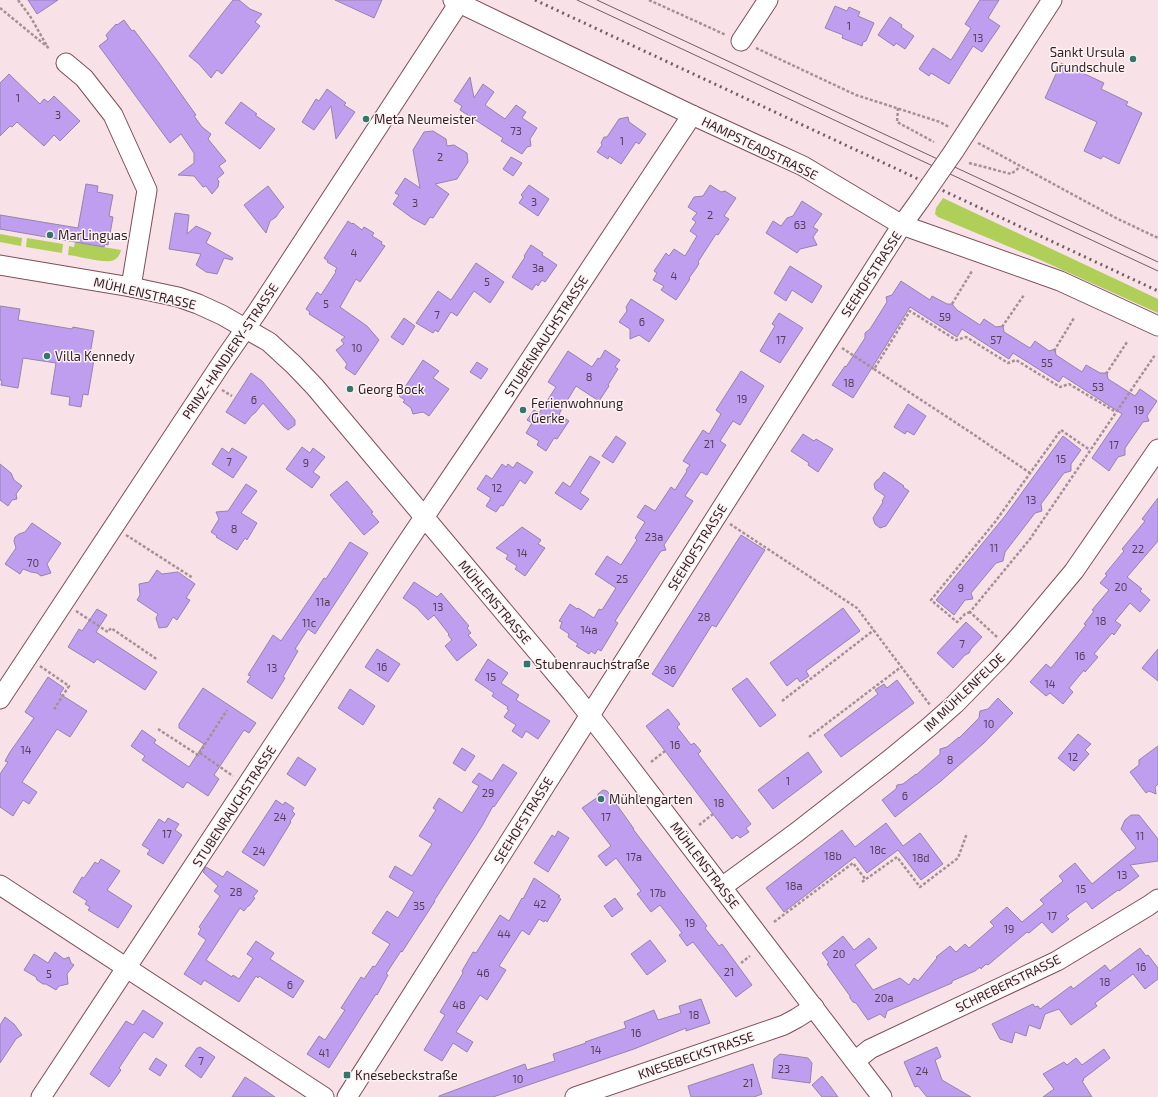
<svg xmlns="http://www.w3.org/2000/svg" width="1158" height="1097" font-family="'Exo 2',sans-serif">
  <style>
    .green { fill: #b0cf58 }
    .building { fill: #bf9ef0; stroke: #9484ad }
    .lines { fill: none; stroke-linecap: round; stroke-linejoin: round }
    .minor-casing { stroke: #7d4f5c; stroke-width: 21 }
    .path { stroke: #a69096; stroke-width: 2.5; stroke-dasharray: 3 2; stroke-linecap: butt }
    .minor { stroke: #fff; stroke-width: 19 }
    .tram { stroke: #725e63; stroke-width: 1 }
    .rail { stroke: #725e63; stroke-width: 3; stroke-dasharray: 2 4; stroke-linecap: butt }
    .minor-bridge-casing { stroke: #7d4f5c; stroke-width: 21; stroke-linecap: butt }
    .minor-bridge { stroke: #fff; stroke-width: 19 }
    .poi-dot { fill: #31776c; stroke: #fdf2f4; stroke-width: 1.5 }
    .labels { text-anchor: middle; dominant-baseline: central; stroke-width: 3; stroke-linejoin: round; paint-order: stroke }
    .number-label { font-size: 11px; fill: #553e56 }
    .poi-label { font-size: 13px; fill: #321e23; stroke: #fdf2f4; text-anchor: start }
    .street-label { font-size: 13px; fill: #321e23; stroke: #fdf2f4 }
  </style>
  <rect width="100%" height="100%" fill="#f8e1e7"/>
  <!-- green -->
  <g class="green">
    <path d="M943 198 1158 299V313L1036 258 938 217 935 214 936 208Z"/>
    <path d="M0 234 22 238 21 246 0 242Z"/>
    <path d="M27 238 63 244 62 253 26 247Z"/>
    <path d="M75 242 121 250C120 255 117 260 111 261 103 263 78 256 68 255L69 246 74 247Z"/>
  </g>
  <!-- building -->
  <g class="building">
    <path d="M28 0H58L37 14Z"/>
    <path d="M233 0H239L250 9 262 14 255 22 260 26 222 74 217 70 211 78 199 64 189 56Z"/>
    <path d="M335 0H382L374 18Z"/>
    <path d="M980 0H999L988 18 1000 26 982 52 973 46 949 84 931 73 929 76 919 69 933 48 951 60 971 28 965 24Z"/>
    <path d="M835 6 847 11 849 7 860 12 858 16 874 23 866 41 863 42 862 46 842 38 843 35 825 28Z"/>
    <path d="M890 17 902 25 901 27 914 36 905 49 896 43 894 46 878 35Z"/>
    <path d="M124 20 132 31 134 30 159 63 196 115 194 116 202 127 211 134 208 139 226 161 219 166 224 173 217 179 219 181 218 187 212 194 206 186 203 187 194 176 178 175 194 163V153L181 134 170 143 99 46 108 39 106 35 116 24 117 25Z"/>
    <path d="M1061 63 1104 83 1101 89 1128 102 1126 105 1142 113 1119 164 1103 156 1101 159 1084 151 1097 122 1045 98Z"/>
    <path d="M9 74 40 104 44 99 48 102 54 96 80 121 60 141 54 135 44 146 17 122 12 127 10 126 0 136V83Z"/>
    <path d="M470 77 474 98 483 84 494 92 485 105 505 119 516 105 526 112 522 118 537 128 530 139 531 146 527 147 522 154 501 141 503 138 460 110 462 106 454 101Z"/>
    <path d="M327 89 346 103 344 105 355 112 336 139 331 106 314 130 302 122 316 99 319 101Z"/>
    <path d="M241 102 257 114 255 115 275 129 260 149 225 123Z"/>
    <path d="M628 117 629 122 646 134 639 144 636 142 621 164 609 156 608 159 597 152 602 145 601 143 604 137H607L619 119Z"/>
    <path d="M433 131 446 139 447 146 454 145 467 153 468 162 457 179 435 184 449 194 433 218 430 217 425 225 412 218 393 204 399 195 395 193 405 178 420 188 413 150 424 132Z"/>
    <path d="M511 157 522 163 513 176 503 169Z"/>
    <path d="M86 184 98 186 97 192 113 195 109 216 113 217 108 245 105 244 104 247 0 229V215L78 228Z"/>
    <path d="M529 185 549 199 538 216 519 203 523 197 521 195Z"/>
    <path d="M710 185 721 192 725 191 736 198 724 216 729 219 718 235 716 234 698 262 699 263 697 267 689 278 690 279 676 300 661 290 664 286 653 280 657 273 654 271 666 253 669 256 674 249 685 256 697 236 690 231 696 222 692 219 697 213 688 207 694 197 703 196Z"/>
    <path d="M268 186 284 207 280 211 276 217 270 221 266 233 244 205Z"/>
    <path d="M802 201 822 214 813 227 818 230 813 237 817 245 800 249 797 253 766 233 773 221 781 226 787 218 793 216Z"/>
    <path d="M175 213 189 215 187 234 196 226 211 233 206 243 233 258 232 260 224 258 217 274 206 272 196 265 201 254 169 249Z"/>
    <path d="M348 221 352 224 353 223 362 230 364 227 374 233 372 236 382 242 381 244 385 246 360 282 356 279 340 307 367 326 379 340 355 375 345 368 347 364 336 350 344 344 341 340 345 337 309 314 310 312 306 309 317 292 321 295 336 272 335 271 337 268 327 262 328 261 324 258Z"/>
    <path d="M531 245 543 253 542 255 557 265 545 282 542 280 538 286 536 284 532 290 512 277 525 257 524 256Z"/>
    <path d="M476 263 504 282 490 303 474 291 457 316 451 312 438 332 435 330 433 333 416 323 438 291 451 300Z"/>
    <path d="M790 266 822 286 812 303 792 290 786 301 774 293Z"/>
    <path d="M901 281 930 300 932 296 947 304H952L957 310 980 325 984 319 996 327 1003 326 1004 332 1030 348 1035 341 1049 351 1055 349 1056 355 1082 372 1086 365 1100 373H1107L1108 379 1135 396 1140 389 1157 401 1147 416 1149 421 1143 422 1125 448V455L1118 457 1109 471 1092 458 1122 414 1063 376 1059 382 1013 353 1009 359 962 329 957 337 910 307 853 398 832 385 845 366 846 367 865 338V333L870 329 887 302 886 297 892 295Z"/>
    <path d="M631 299 664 320 649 342 639 335 630 339V329L619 322 627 311 626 307Z"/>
    <path d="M0 306 20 309 18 320 72 329 73 327 94 331 90 354H95L88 395 83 394 81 407 69 405 70 397 51 394 56 363 23 358 18 388 1 385 2 381 0 380Z"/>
    <path d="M779 313 803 328 780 363 760 351 775 326 772 324Z"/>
    <path d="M404 318 415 326 403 345 391 337Z"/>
    <path d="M605 350 620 360 615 367 618 369 608 385 609 386 599 401 576 386 559 414 569 421 557 439 554 438 546 451 537 445 539 441 526 433 532 423 527 420 534 410 539 413 556 387 548 382 568 351 592 367 598 358 600 359Z"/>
    <path d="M423 360 439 371 433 378 449 389 429 416 423 412 413 414 411 408 403 402 405 400 399 396Z"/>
    <path d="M477 362 488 369 481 379 470 372Z"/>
    <path d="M741 371 764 386 740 425 733 421 720 441 726 445 707 475 701 472 685 496 693 501 664 545 666 550 661 551 653 563 615 621 618 623 601 651 598 649 595 654 591 651 589 654 576 646 578 644 568 637 569 634 560 628 562 622 559 621 570 604 577 609 578 608 594 618 599 609 602 610 616 588 595 574 607 556 621 565 637 540 635 538 645 522 637 517 645 505 655 511 671 487 675 490 687 471 686 470 690 465 683 461 703 430 709 434 721 414 716 410Z"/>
    <path d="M251 373 262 381 295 420V425L288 430 283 426 263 403 255 413 252 415 245 424 226 412Z"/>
    <path d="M908 404 926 416 914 435 907 431 905 434 894 427Z"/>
    <path d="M803 434 814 441 816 439 833 449 818 472 808 465 809 463 791 451Z"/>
    <path d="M616 436 626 443 613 463 602 456Z"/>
    <path d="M1063 436 1081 450 1071 464V471L1064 473 1041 504 1042 511 1035 513 1005 552 1003 561 996 563 971 593 973 599 965 600 954 615 936 600 1005 516Z"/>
    <path d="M302 447 310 453 313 448 325 457 313 472 320 477 312 488 286 469Z"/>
    <path d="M222 448 229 453 232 448 247 457 233 478 212 464Z"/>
    <path d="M590 456 600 462 580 493 589 499 581 510 555 493 563 482 570 487Z"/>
    <path d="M517 462 533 472 525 484 520 480 503 506 501 505 496 512 486 506 491 498 477 489 486 475 492 479 502 464 506 467 508 464 513 468Z"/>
    <path d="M0 464 11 473 14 480 22 486 16 494 17 499 12 500 8 506 0 500Z"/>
    <path d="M884 472 904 486 903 487 909 491 886 526 880 528 875 524 873 518 883 502 882 501 885 496 875 489 874 484 877 480 879 479Z"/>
    <path d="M347 481 373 512 371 513 379 522 364 535 330 495Z"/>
    <path d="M246 484 257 491 241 513 257 523 247 540 245 538 237 550 216 537 217 536 211 532 219 519 216 512 228 511Z"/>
    <path d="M1158 498V541L1127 577 1142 589 1140 591 1150 600 1140 612 1130 603 1115 621 1121 625 1114 635 1112 633 1094 654 1098 657 1085 672 1084 670 1069 688 1073 692 1063 704 1050 693 1046 696 1030 682 1046 664 1051 668 1086 625 1084 624 1094 611 1092 610 1109 590 1100 583 1107 575 1105 574 1124 551 1122 549 1145 521 1142 519Z"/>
    <path d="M32 523 61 543 47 564 51 573 41 576 37 573 31 572 23 569 20 574 5 564 16 548 14 541 15 537 19 534 25 532Z"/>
    <path d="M522 527 541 540 538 544 545 548 525 576 515 569 517 566 506 559 508 555 496 548Z"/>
    <path d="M741 535 765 550 716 627 712 625 673 687 652 674Z"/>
    <path d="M350 542 368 553 315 634 308 629 295 649 298 651 283 677 285 678 272 699 247 682 251 676 248 675 273 635 281 641 324 578 326 579Z"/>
    <path d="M157 570 162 574 178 572 195 584 186 598 190 600 177 620 173 617 167 627 159 628 156 618 158 614 137 600 140 595 139 584 149 582Z"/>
    <path d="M414 582 437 597 441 593 469 626 467 628 471 633 468 635 477 645 457 661 445 646 452 640 448 635 449 634 434 615 428 620 417 608 403 598Z"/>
    <path d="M843 608 860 631 806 671 809 676 800 682 797 678 787 686 770 663Z"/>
    <path d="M97 609 107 615 96 632 157 672 145 690 97 659 94 663 68 647 79 629 82 631Z"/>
    <path d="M966 622 982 637 971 649 969 653 965 655 953 668 937 653Z"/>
    <path d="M377 649 400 664 388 682 365 667Z"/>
    <path d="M1158 649V681L1142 668Z"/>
    <path d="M488 659 508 673 501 683 519 695 516 700 550 721 538 739 526 731 522 738 512 731 516 725 504 717 509 710 507 709 508 707 492 696 494 693 475 680Z"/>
    <path d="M48 677 64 688 60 694 87 711 70 737 57 729 22 782 37 792 29 804 23 800 13 816 0 807V774L8 762 5 761 10 752 34 718 25 712Z"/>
    <path d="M747 678 776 715 760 727 732 689Z"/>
    <path d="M897 680 914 703 841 757 824 735 878 694 875 690 884 684 887 688Z"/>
    <path d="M203 688 256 723 249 733 244 730 214 775 219 779 208 796 187 782 183 788 142 760 145 756 131 746 142 730 156 740 154 743 189 767 204 744 179 728V724Z"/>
    <path d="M350 689 375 706 363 725 338 708Z"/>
    <path d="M998 698 1013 713 984 743 941 781 895 817 882 800 896 789 897 785 903 784 916 774V775L940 754V749L947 747 959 737V738L979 718 980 711 988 709Z"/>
    <path d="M668 709 680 724 677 727 691 745 694 743 701 751 698 754 751 824 746 828 749 832 740 838 737 835 732 839 646 726Z"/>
    <path d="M1078 734 1091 744 1085 750 1089 754 1074 771 1058 758Z"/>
    <path d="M1158 746V784L1155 787 1156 794 1149 791 1146 793 1130 772 1139 765V760Z"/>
    <path d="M462 748 475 756 465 771 453 763Z"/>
    <path d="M808 752 822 772 773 809 758 790Z"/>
    <path d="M298 757 316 769 305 786 287 774Z"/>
    <path d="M503 764 517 773 494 807 493 806 482 826 434 901H435L402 952 401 951 386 974 388 975 377 995 376 994 329 1068 307 1054 319 1036 325 1040 345 1010 341 1008 361 977 364 979 373 966 375 967 390 944 372 933 387 911 398 918 414 892 389 877 395 866 412 876 432 844 419 836 436 810 433 808 439 798 462 813 479 786 472 782 479 773 492 781Z"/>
    <path d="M603 790 607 791 634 829H633L707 926 705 928 719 946 722 944 752 985 736 997 693 942 687 946 679 935 682 933 660 905 651 912 637 894 641 891 616 858 606 866 598 856 611 846 582 808 598 797V794Z"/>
    <path d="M276 800 283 805 285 802 294 808 292 811 295 814 290 821 291 822 264 866 242 852Z"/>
    <path d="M1131 815H1139L1158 839V861L1130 865 1139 876 1119 891 1118 890 1092 909 1086 901 1066 916 1069 919 1052 933 1042 922 1029 933 1027 932 988 965 986 964 981 969 980 967 975 971 952 981V983L887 1011 885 1018 880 1014 868 1020 856 1003 853 1002 850 998V996L827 964 829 963 822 953 843 936 854 950 869 938 877 948 855 965 873 990 900 978 909 985 914 978 918 981 937 958 936 957 950 946 956 952 965 944 969 948 994 926 990 922 1007 907 1022 922 1044 904 1040 900 1063 881 1059 876 1075 863 1092 884 1136 848 1121 829 1125 820Z"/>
    <path d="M168 818 179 824 175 830 182 835 163 864 147 854 150 850 142 845 159 819 165 823Z"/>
    <path d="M886 823 903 846 920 833 943 864 921 880 898 850 867 873 855 857 784 912 766 888 842 830 855 847Z"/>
    <path d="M558 831 569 838 548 872 534 863 552 835 555 837Z"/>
    <path d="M101 859 120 871 107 890 132 906 118 928 88 910 90 907 85 904 87 901 73 892 82 877 84 878 95 862 98 864Z"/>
    <path d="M206 867 223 877 227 871 258 891 253 897 255 898 249 906H248L244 911 240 908 206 960 232 977 233 975 239 979 253 958 247 954 256 941 274 953 270 959 304 981 293 998 259 976 258 978 256 976 239 1002 204 980 201 985 184 974 206 940 198 934 201 929 199 927 220 896 214 891 218 886 203 872Z"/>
    <path d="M534 878 560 896 558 897 561 899 547 922 545 920 544 922 539 919 529 935 522 930 499 966 506 970 487 1000 480 995 456 1032 473 1042 467 1052 453 1043 442 1061 424 1050 445 1015 440 1012 463 973 462 971 473 952 476 953 500 915 509 921 522 898 523 899Z"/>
    <path d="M615 898 623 909 612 917 604 906Z"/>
    <path d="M650 940 666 961 647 975 631 954Z"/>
    <path d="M1140 948 1146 956 1148 955 1158 968V979L1145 989 1133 974 1095 1003 1097 1006 1071 1025 1059 1009 1045 1014 1040 1029 1029 1025 1026 1036 1015 1032 1012 1043 1000 1039 992 1024 1033 1004 1035 1007 1038 1006 1040 1009 1071 986 1073 989 1105 965 1110 971Z"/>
    <path d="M55 952 64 959 69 957 71 963 74 965 67 974 68 984 59 986 56 990 46 984H43L37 980 36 977 24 970 34 954 48 963Z"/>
    <path d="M701 999 710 1023 686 1031V1028L634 1049 493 1097H439V1096L525 1064 527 1070 555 1061 553 1054 586 1043 585 1042 626 1028 624 1022 654 1010 658 1020 681 1013 679 1006Z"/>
    <path d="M143 1010 163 1023 153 1038 144 1032 137 1041 119 1068 121 1070 109 1087 90 1074 126 1021 133 1025Z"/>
    <path d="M5 1017 14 1024 22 1035 16 1039 0 1063V1025Z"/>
    <path d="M200 1047 215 1057 201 1078 185 1066 197 1048H198Z"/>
    <path d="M937 1047 941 1057 935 1060 942 1080 971 1097H927L918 1086 915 1087 904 1062Z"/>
    <path d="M1104 1049 1110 1058 1083 1079 1084 1080 1082 1081 1092 1097H1043L1054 1089 1043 1074 1064 1062 1067 1065 1076 1058 1082 1065Z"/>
    <path d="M780 1054 808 1058 812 1063 810 1083 772 1078 774 1059Z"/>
    <path d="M156 1058 167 1065 160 1076 149 1069Z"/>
    <path d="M753 1064 762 1094 754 1097H691L688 1086Z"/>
    <path d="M822 1076 830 1086 838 1097H822L812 1085Z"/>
    <path d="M245 1077 256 1084 275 1097H232Z"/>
  </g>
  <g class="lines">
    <defs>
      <g id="minor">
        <path d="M453 0 692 115 803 166 902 225 1060 281 1158 326"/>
        <path d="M741 41 768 0"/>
        <path d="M66 63 84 78 113 115 147 190 131 287"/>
        <path d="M954 151 1052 0"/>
        <path d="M0 265 131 287 178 297 198 304 222 315 269 342 294 365 315 387 572 693 606 736 882 1097"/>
        <path d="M0 699 223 361 257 312 459 3"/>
        <path d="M0 885 324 1097"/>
        <path d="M722 887 797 832 889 760 929 727 955 704 999 659 1023 632 1074 571 1158 449"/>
        <path d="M855 1061 870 1049 1057 961 1148 906 1158 899"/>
        <path d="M41 1097 404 547 500 405 692 115"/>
        <path d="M347 1097 835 330 902 225 920 200"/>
        <path d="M575 1097 784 1025 797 1018 814 1007"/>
      </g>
    </defs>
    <!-- minor casing -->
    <use href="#minor" class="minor-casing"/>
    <!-- path -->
    <g class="path">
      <path d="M18 0 30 16 47 46"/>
      <path d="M649 0 726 35"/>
      <path d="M0 8 50 49"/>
      <path d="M756 48 856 95 940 122 949 127"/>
      <path d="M898 108 897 122 934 142"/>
      <path d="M978 143 1116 218 1158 238"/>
      <path d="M969 163 1011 174 1020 167"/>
      <path d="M952 304 972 271"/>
      <path d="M1002 327 1024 295"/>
      <path d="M842 348 874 369 910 311 956 340 966 337 1008 363 1016 360 1060 387 1069 384 1116 412"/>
      <path d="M1054 351 1074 318"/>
      <path d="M874 369 973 434 1030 473"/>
      <path d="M1106 374 1127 342"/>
      <path d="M222 390 232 396"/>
      <path d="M730 524 857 608 930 705"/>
      <path d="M126 535 193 578"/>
      <path d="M76 611 108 632 111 628 158 660"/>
      <path d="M970 612 965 614 957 622 931 600 995 522 1061 430 1090 450"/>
      <path d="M997 637 970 612 1030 539 1155 355"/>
      <path d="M40 666 69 686 53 711"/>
      <path d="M782 701 874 630"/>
      <path d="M158 729 198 755 227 710"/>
      <path d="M809 737 901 667"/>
      <path d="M200 753 233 776"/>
      <path d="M651 762 665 751"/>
      <path d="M699 825 713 814"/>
      <path d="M862 882 897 857 920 887 958 858 967 833"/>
      <path d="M774 922 853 863 866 880"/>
      <path d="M741 963 750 956"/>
    </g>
    <!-- minor -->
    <use href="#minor" class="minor"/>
    <!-- tram -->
    <g class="tram">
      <path d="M577 0 1158 271"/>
      <path d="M597 0 1158 262"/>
    </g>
    <!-- rail -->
    <path class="rail" d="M535 0 1158 291"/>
    <defs>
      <path id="minor-bridge" d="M920 200 954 151"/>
    </defs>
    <!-- minor-bridge casing -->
    <use href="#minor-bridge" class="minor-bridge-casing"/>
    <!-- minor-bridge -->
    <use href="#minor-bridge" class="minor-bridge"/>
  </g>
  <!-- markers -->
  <g class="poi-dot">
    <circle cx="1133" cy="59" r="4"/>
    <circle cx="366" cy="119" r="4"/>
    <circle cx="50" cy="235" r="4"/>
    <circle cx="47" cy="356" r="4"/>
    <circle cx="350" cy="389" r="4"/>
    <circle cx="523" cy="410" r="4"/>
    <rect x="523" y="660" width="8" height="8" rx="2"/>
    <circle cx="601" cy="799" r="4"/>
    <rect x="343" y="1071" width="8" height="8" rx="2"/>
  </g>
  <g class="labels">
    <!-- number labels -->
    <g class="number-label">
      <text x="849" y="25">1</text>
      <text x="978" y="37">13</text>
      <text x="18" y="97">1</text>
      <text x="58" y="114">3</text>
      <text x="516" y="130">73</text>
      <text x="622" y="140">1</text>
      <text x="440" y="156">2</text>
      <text x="534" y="201">3</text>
      <text x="415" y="202">3</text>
      <text x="710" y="214">2</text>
      <text x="800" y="224">63</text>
      <text x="354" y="252">4</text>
      <text x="538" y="267">3a</text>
      <text x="674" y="275">4</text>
      <text x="487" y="281">5</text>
      <text x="326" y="303">5</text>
      <text x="437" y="314">7</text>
      <text x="945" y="316">59</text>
      <text x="642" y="321">6</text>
      <text x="781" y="339">17</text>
      <text x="996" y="339">57</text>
      <text x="357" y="347">10</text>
      <text x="1047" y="362">55</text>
      <text x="589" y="376">8</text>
      <text x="849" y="382">18</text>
      <text x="1098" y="386">53</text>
      <text x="742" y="398">19</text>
      <text x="254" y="399">6</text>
      <text x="1139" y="409">19</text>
      <text x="709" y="443">21</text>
      <text x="1114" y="444">17</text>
      <text x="1061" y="458">15</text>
      <text x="229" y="461">7</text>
      <text x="306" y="462">9</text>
      <text x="497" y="487">12</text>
      <text x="1031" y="499">13</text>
      <text x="234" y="528">8</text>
      <text x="654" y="536">23a</text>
      <text x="994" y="547">11</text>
      <text x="1138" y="548">22</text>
      <text x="522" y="552">14</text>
      <text x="33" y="562">70</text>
      <text x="622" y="578">25</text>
      <text x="1121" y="586">20</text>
      <text x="961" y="587">9</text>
      <text x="323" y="601">11a</text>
      <text x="438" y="606">13</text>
      <text x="704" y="616">28</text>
      <text x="1101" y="620">18</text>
      <text x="309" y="622">11c</text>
      <text x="589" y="629">14a</text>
      <text x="962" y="643">7</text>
      <text x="1080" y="655">16</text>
      <text x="382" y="666">16</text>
      <text x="272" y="667">13</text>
      <text x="670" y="669">36</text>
      <text x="491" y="676">15</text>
      <text x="1050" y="683">14</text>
      <text x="989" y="723">10</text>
      <text x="675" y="744">16</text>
      <text x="26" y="749">14</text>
      <text x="1073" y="756">12</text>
      <text x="950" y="759">8</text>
      <text x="788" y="780">1</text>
      <text x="488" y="792">29</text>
      <text x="905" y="795">6</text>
      <text x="719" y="802">18</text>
      <text x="280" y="816">24</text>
      <text x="606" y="816">17</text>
      <text x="167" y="833">17</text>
      <text x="1140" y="835">11</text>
      <text x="878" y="849">18c</text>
      <text x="259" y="850">24</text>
      <text x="833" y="855">18b</text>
      <text x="634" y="856">17a</text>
      <text x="921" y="857">18d</text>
      <text x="1122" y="874">13</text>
      <text x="794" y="885">18a</text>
      <text x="1081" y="888">15</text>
      <text x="236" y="891">28</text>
      <text x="658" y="892">17b</text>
      <text x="540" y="903">42</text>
      <text x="419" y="905">35</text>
      <text x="1052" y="915">17</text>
      <text x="690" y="922">19</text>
      <text x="1009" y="928">19</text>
      <text x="504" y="933">44</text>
      <text x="839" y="953">20</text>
      <text x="1141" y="966">16</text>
      <text x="729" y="971">21</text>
      <text x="483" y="972">46</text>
      <text x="49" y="973">5</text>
      <text x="1105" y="981">18</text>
      <text x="290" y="984">6</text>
      <text x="884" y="997">20a</text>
      <text x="459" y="1004">48</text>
      <text x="694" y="1014">18</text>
      <text x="636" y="1032">16</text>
      <text x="596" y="1049">14</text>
      <text x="324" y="1052">41</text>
      <text x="201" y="1060">7</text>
      <text x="784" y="1068">23</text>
      <text x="922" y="1070">24</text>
      <text x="518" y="1078">10</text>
      <text x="748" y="1082">21</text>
    </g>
    <!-- poi labels -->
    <g class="poi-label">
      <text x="1125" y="52" text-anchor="end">Sankt Ursula<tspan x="1125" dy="15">Grundschule</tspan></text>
      <text x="374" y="119">Meta Neumeister</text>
      <text x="58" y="235">MarLinguas</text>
      <text x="55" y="356">Villa Kennedy</text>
      <text x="358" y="389">Georg Bock</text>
      <text x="531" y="403">Ferienwohnung<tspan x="531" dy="15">Gerke</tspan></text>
      <text x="535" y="664">Stubenrauchstraße</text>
      <text x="609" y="799">Mühlengarten</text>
      <text x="355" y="1075">Knesebeckstraße</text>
    </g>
    <!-- street labels -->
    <g class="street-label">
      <text transform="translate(760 148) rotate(26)">HAMPSTEADSTRASSE</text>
      <text transform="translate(871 274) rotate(-57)">SEEHOFSTRASSE</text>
      <text transform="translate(145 293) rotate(13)">MÜHLENSTRASSE</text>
      <text transform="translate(546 336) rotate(-57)">STUBENRAUCHSTRASSE</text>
      <text transform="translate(230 351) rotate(-56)">PRINZ-HANDJERY-STRASSE</text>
      <text transform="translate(697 547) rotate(-58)">SEEHOFSTRASSE</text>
      <text transform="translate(495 602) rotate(50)">MÜHLENSTRASSE</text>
      <text transform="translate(964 692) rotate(-44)">IM MÜHLENFELDE</text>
      <text transform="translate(234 806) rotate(-57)">STUBENRAUCHSTRASSE</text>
      <text transform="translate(523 820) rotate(-58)">SEEHOFSTRASSE</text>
      <text transform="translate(705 865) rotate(53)">MÜHLENSTRASSE</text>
      <text transform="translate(1008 983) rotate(-26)">SCHREBERSTRASSE</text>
      <text transform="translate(696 1055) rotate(-19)">KNESEBECKSTRASSE</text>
    </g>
  </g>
</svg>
